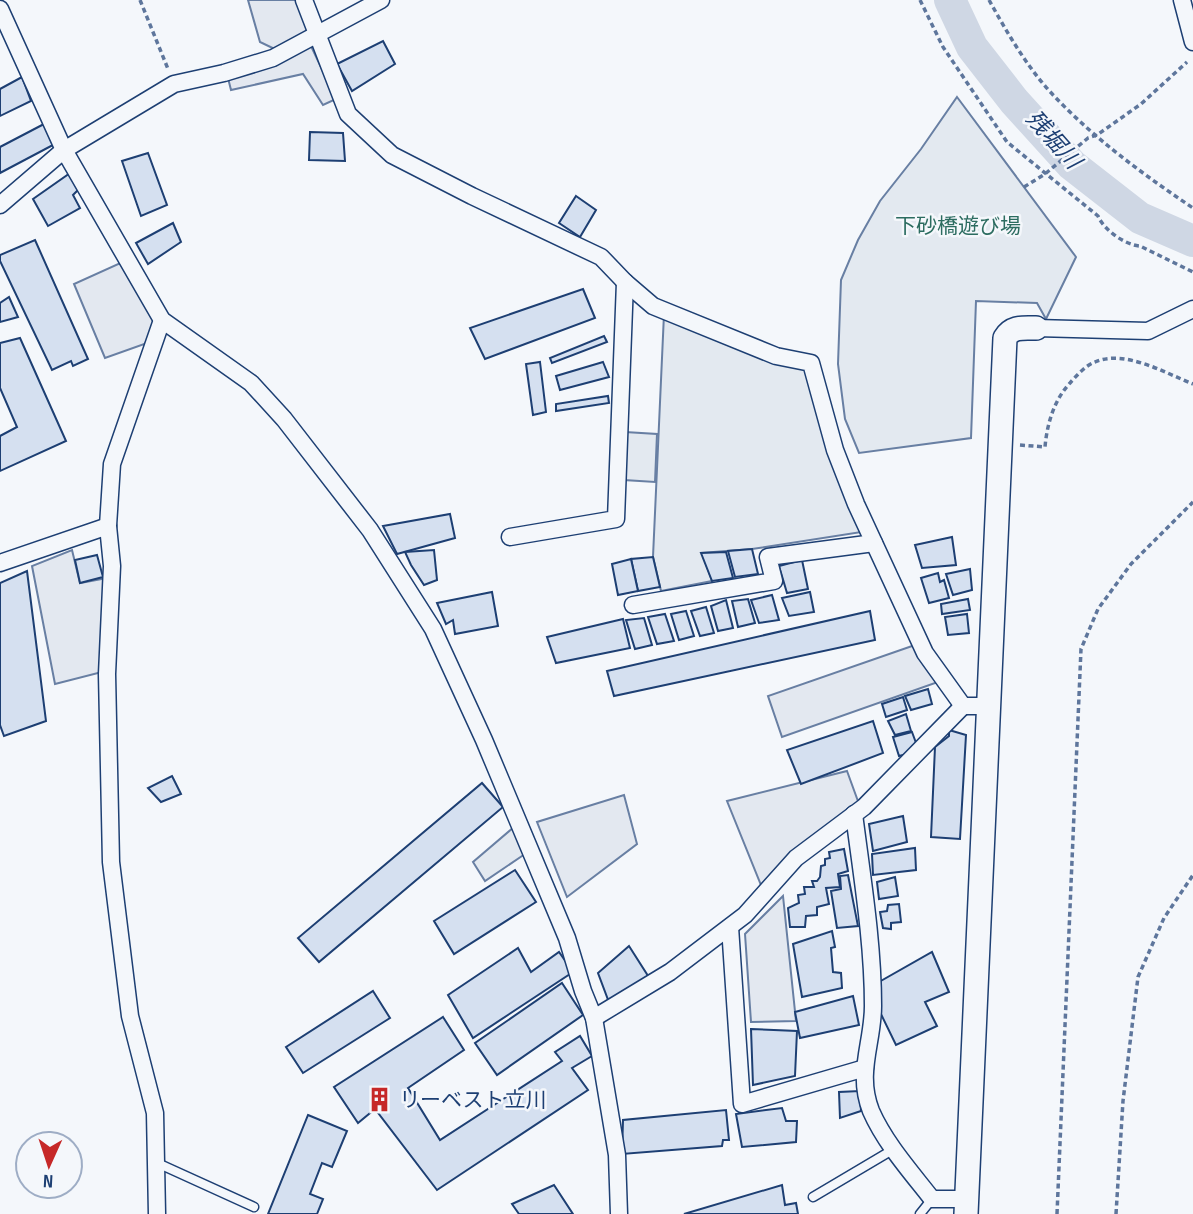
<svg xmlns="http://www.w3.org/2000/svg" width="1193" height="1214" font-family="'Sofia Sans Condensed','Noto Sans JP',sans-serif">
  <style>
    .green { fill: #e3e9f0; stroke: #687fa3; stroke-width: 2 }
    .parking { fill: #e3e8f0; stroke: #687fa3; stroke-width: 2 }
    .lines { fill: none; stroke-linecap: round; stroke-linejoin: round }
    .river { stroke: #cfd7e4; stroke-width: 32 }
    .building { fill: #d5e0f0; stroke: #1d3f73; stroke-width: 2 }
    .lane-casing { stroke: #1d3f73; stroke-width: 11 }
    .street-casing { stroke: #1d3f73; stroke-width: 19 }
    .secondary-casing { stroke: #1d3f73; stroke-width: 26 }
    .path { stroke: #5e769c; stroke-width: 3.5; stroke-dasharray: 5 3.5; stroke-linecap: butt }
    .lane { stroke: #f4f7fb; stroke-width: 8 }
    .street { stroke: #f4f7fb; stroke-width: 16 }
    .secondary { stroke: #f4f7fb; stroke-width: 23 }
    .labels { text-anchor: middle; dominant-baseline: central; stroke-width: 5; stroke-linejoin: round; paint-order: stroke }
    .park-label { font-size: 21px; fill: #2c6c60; stroke: #f4f7fb }
    .poi-label { font-size: 21px; fill: #1d3f73; stroke: #f4f7fb; text-anchor: start }
    .water-label { font-size: 23px; font-style: italic; fill: #1d3f73; stroke: #f4f7fb }
  </style>
  <rect width="100%" height="100%" fill="#f4f7fb"/>
  <!-- green -->
  <g class="green">
    <path d="M957 97 1076 257 1046 319 1037 303 976 301 971 438 859 453 845 419 838 364 841 280 858 240 880 201 921 149Z"/>
    <path d="M664 314 807 365 868 531 752 549 702 553 712 581 661 591 653 557Z"/>
    <path d="M625 432 657 434 655 482 624 480Z"/>
    <path d="M514 827 525 854 485 881 473 862Z"/>
  </g>
  <!-- parking -->
  <g class="parking">
    <path d="M248 0H301L311 28 283 53 260 42Z"/>
    <path d="M311 46 336 99 323 105 303 74 231 90 227 74Z"/>
    <path d="M127 260 156 322 150 342 105 358 74 284Z"/>
    <path d="M72 550 80 583 107 578 102 672 55 684 32 566Z"/>
    <path d="M915 645 938 682 782 737 768 696Z"/>
    <path d="M847 771 859 804 763 890 727 801Z"/>
    <path d="M624 795 637 844 567 897 537 822Z"/>
    <path d="M783 896 796 1021 751 1022 745 934Z"/>
  </g>
  <g class="lines">
    <!-- river -->
    <path class="river" d="M950 0 972 47 1014 101 1072 165 1140 218 1193 241"/>
  </g>
  <!-- building -->
  <g class="building">
    <path d="M383 41 395 64 352 91 337 64Z"/>
    <path d="M22 77 31 101 0 116V89Z"/>
    <path d="M44 124 53 145 0 173V147Z"/>
    <path d="M310 132 343 133 345 161 309 160Z"/>
    <path d="M148 153 167 205 141 216 122 161Z"/>
    <path d="M73 171 81 187 73 195 80 208 48 226 33 199Z"/>
    <path d="M576 196 596 210 580 237 559 223Z"/>
    <path d="M173 223 181 242 148 264 136 243Z"/>
    <path d="M35 240 88 359 73 366 71 361 52 370 0 261V255Z"/>
    <path d="M583 289 595 318 485 359 470 328Z"/>
    <path d="M9 297 18 317 0 322V303Z"/>
    <path d="M604 336 607 342 552 363 550 358Z"/>
    <path d="M20 338 66 441 0 471V436L17 427 0 388V343Z"/>
    <path d="M540 362 546 412 533 415 526 364Z"/>
    <path d="M603 362 609 377 560 390 556 376Z"/>
    <path d="M608 396 609 403 556 411V404Z"/>
    <path d="M450 514 455 538 397 554 383 526Z"/>
    <path d="M952 537 956 565 922 568 915 545Z"/>
    <path d="M752 549 758 574 735 577 728 551Z"/>
    <path d="M434 550 437 580 424 585 411 565 405 552Z"/>
    <path d="M726 552 733 578 712 581 701 553Z"/>
    <path d="M97 555 103 577 80 583 75 560Z"/>
    <path d="M653 557 660 587 638 591 631 559Z"/>
    <path d="M631 559 638 591 618 595 612 564Z"/>
    <path d="M802 560 808 589 787 593 779 566Z"/>
    <path d="M970 569 972 590 953 595 946 574Z"/>
    <path d="M27 571 46 721 4 736 0 725V583Z"/>
    <path d="M938 573 940 582 944 580 949 598 929 603 921 578Z"/>
    <path d="M492 592 498 626 455 634 453 620 446 624 437 603Z"/>
    <path d="M810 592 814 612 789 616 782 598Z"/>
    <path d="M772 595 779 620 759 623 751 600Z"/>
    <path d="M748 599 755 623 738 627 732 601Z"/>
    <path d="M968 599 970 610 942 614 941 604Z"/>
    <path d="M726 600 733 628 718 631 711 606Z"/>
    <path d="M706 607 714 633 700 636 691 611Z"/>
    <path d="M686 611 694 636 679 640 671 614Z"/>
    <path d="M870 611 875 640 614 696 607 671Z"/>
    <path d="M665 614 674 641 657 644 648 617Z"/>
    <path d="M967 614 969 633 948 635 945 617Z"/>
    <path d="M644 618 652 645 635 649 626 620Z"/>
    <path d="M623 619 630 648 556 663 547 637Z"/>
    <path d="M928 689 932 704 911 710 905 696Z"/>
    <path d="M903 697 907 710 886 717 882 704Z"/>
    <path d="M906 714 911 731 895 735 888 721Z"/>
    <path d="M873 721 883 753 801 784 787 750Z"/>
    <path d="M949 730 966 735 960 839 931 837 935 747 949 736Z"/>
    <path d="M912 732 919 751 899 756 893 737Z"/>
    <path d="M172 776 181 794 161 802 148 788Z"/>
    <path d="M482 783 503 807 319 962 298 938Z"/>
    <path d="M903 816 907 842 873 851 869 824Z"/>
    <path d="M915 848 916 870 873 875 872 854Z"/>
    <path d="M844 849 848 871 838 874 840 887 826 888 829 904 817 907V915L806 916 805 927H790L788 908 799 903 798 895 805 894 804 887H814L812 881H817L820 877 821 866 825 865V859L830 858 829 852Z"/>
    <path d="M515 870 536 902 454 954 434 921Z"/>
    <path d="M848 875 858 926 837 928 831 891 841 889 840 876Z"/>
    <path d="M895 877 898 896 879 899 877 882Z"/>
    <path d="M899 904 901 922 891 923V929L883 928 880 912 887 911 888 905Z"/>
    <path d="M832 931 835 947 831 948 833 972 841 973 842 988 802 997 793 944Z"/>
    <path d="M629 946 650 979 610 1005 598 973Z"/>
    <path d="M518 948 531 972 559 952 573 972 473 1038 448 995Z"/>
    <path d="M932 952 949 992 925 1002 937 1026 896 1045 879 1010V982Z"/>
    <path d="M562 983 583 1015 497 1075 475 1043Z"/>
    <path d="M373 991 390 1018 303 1073 286 1047Z"/>
    <path d="M853 996 859 1025 800 1038 795 1012Z"/>
    <path d="M443 1017 464 1050 408 1088 440 1140 562 1061 555 1052 580 1036 592 1056 572 1068 588 1090 437 1190 375 1109 358 1123 334 1087Z"/>
    <path d="M751 1029 797 1031 795 1076 753 1085Z"/>
    <path d="M860 1091 861 1111 840 1118 839 1092Z"/>
    <path d="M782 1108 786 1121H797L796 1142 742 1147 736 1114Z"/>
    <path d="M726 1110 729 1140H723L722 1146 622 1154 623 1120Z"/>
    <path d="M308 1115 347 1131 332 1167 322 1163 310 1194 323 1199 317 1214H268Z"/>
    <path d="M554 1185 573 1214H519L512 1204Z"/>
    <path d="M782 1185 785 1205 796 1203 798 1214H684Z"/>
  </g>
  <g class="lines">
    <defs>
      <g id="lane">
        <path d="M155 1162 254 1207"/>
        <path d="M813 1197 894 1149"/>
        <path d="M920 1214 932 1199"/>
      </g>
      <g id="street">
        <path d="M304 0 348 114 392 155 472 196 601 257 625 282 653 306 776 356 811 363 835 450 856 504 925 653 963 706H988"/>
        <path d="M1182 0 1193 42"/>
        <path d="M0 9 64 150 162 320 251 383 284 419 370 530 433 629 484 740 567 938 583 991 594 1018 617 1155 619 1214"/>
        <path d="M0 205 64 150 174 84 224 73 273 58 381 0"/>
        <path d="M1036 328 1148 331 1193 309"/>
        <path d="M510 537 616 519 625 282"/>
        <path d="M0 563 108 526"/>
        <path d="M633 605 774 581 768 557 874 543"/>
        <path d="M854 814C862 877 873 942 873 1006 873 1043 856 1073 871 1111 885 1143 911 1172 932 1199H967"/>
        <path d="M730 927 742 1104 865 1068"/>
        <path d="M594 1018 670 972 745 915 796 858 864 807 963 706"/>
        <path d="M157 1214 155 1113 130 1016 111 862 107 674 112 566 108 526 112 464 162 320"/>
      </g>
      <path id="secondary" d="M966 1214 1005 338C1012 326 1023 328 1036 328"/>
    </defs>
    <!-- lane casing -->
    <use href="#lane" class="lane-casing"/>
    <!-- street casing -->
    <use href="#street" class="street-casing"/>
    <!-- secondary casing -->
    <use href="#secondary" class="secondary-casing"/>
    <!-- path -->
    <g class="path">
      <path d="M140 0 168 69"/>
      <path d="M920 0 943 47 1007 142 1098 216C1104 230 1125 245 1140 246L1193 272"/>
      <path d="M989 0C1008 34 1028 69 1055 97 1096 140 1144 175 1193 208"/>
      <path d="M1024 187 1045 174 1088 138 1097 135 1141 104 1187 62"/>
      <path d="M1020 445 1045 447C1047 424 1054 400 1070 383 1076 376 1086 365 1095 362 1125 349 1165 373 1193 384"/>
      <path d="M1057 1214 1081 649 1098 609 1131 564 1193 502"/>
      <path d="M1116 1214 1123 1101 1138 977 1164 918 1193 875"/>
    </g>
    <!-- lane -->
    <use href="#lane" class="lane"/>
    <!-- street -->
    <use href="#street" class="street"/>
    <!-- secondary -->
    <use href="#secondary" class="secondary"/>
  </g>
  <!-- icons -->
  <defs>
    <symbol id="building-bare" viewBox="-9 -9 18 18"><path d="M-4-6H4V6H1V3H-1V6H-4ZM-2.5-4.3h1.7v1.8h-1.7ZM.8-4.3h1.7v1.8H.8ZM-2.5-1h1.7V.8h-1.7ZM.8-1h1.7V.8H.8Z" fill="#c62828" stroke="#f4f7fb" stroke-width="2.5" paint-order="stroke"/></symbol>
  </defs>
  <g fill-rule="evenodd">
    <use href="#building-bare" x="362" y="1082" width="35" height="35"/>
  </g>
  <g class="labels">
    <!-- park labels -->
    <g class="park-label">
      <text x="958" y="226">下砂橋遊び場</text>
    </g>
    <!-- poi labels -->
    <g class="poi-label">
      <text x="399" y="1100">リーベスト立川</text>
    </g>
    <!-- water labels -->
    <g class="water-label">
      <text transform="translate(1053 140) rotate(48)">残堀川</text>
    </g>
  </g>
  <!-- north arrow -->
  <g transform="translate(49 1165) rotate(183)"><circle r="33" fill="#f4f7fb" stroke="#9eadc5" stroke-width="2"/>
  <path d="M0-5L12 26L0 18L-12 26Z" fill="#c62828"/>
  <text y="-10" font-size="19" font-weight="bold" text-anchor="middle" fill="#1d3f73">N</text>
  </g>
</svg>
